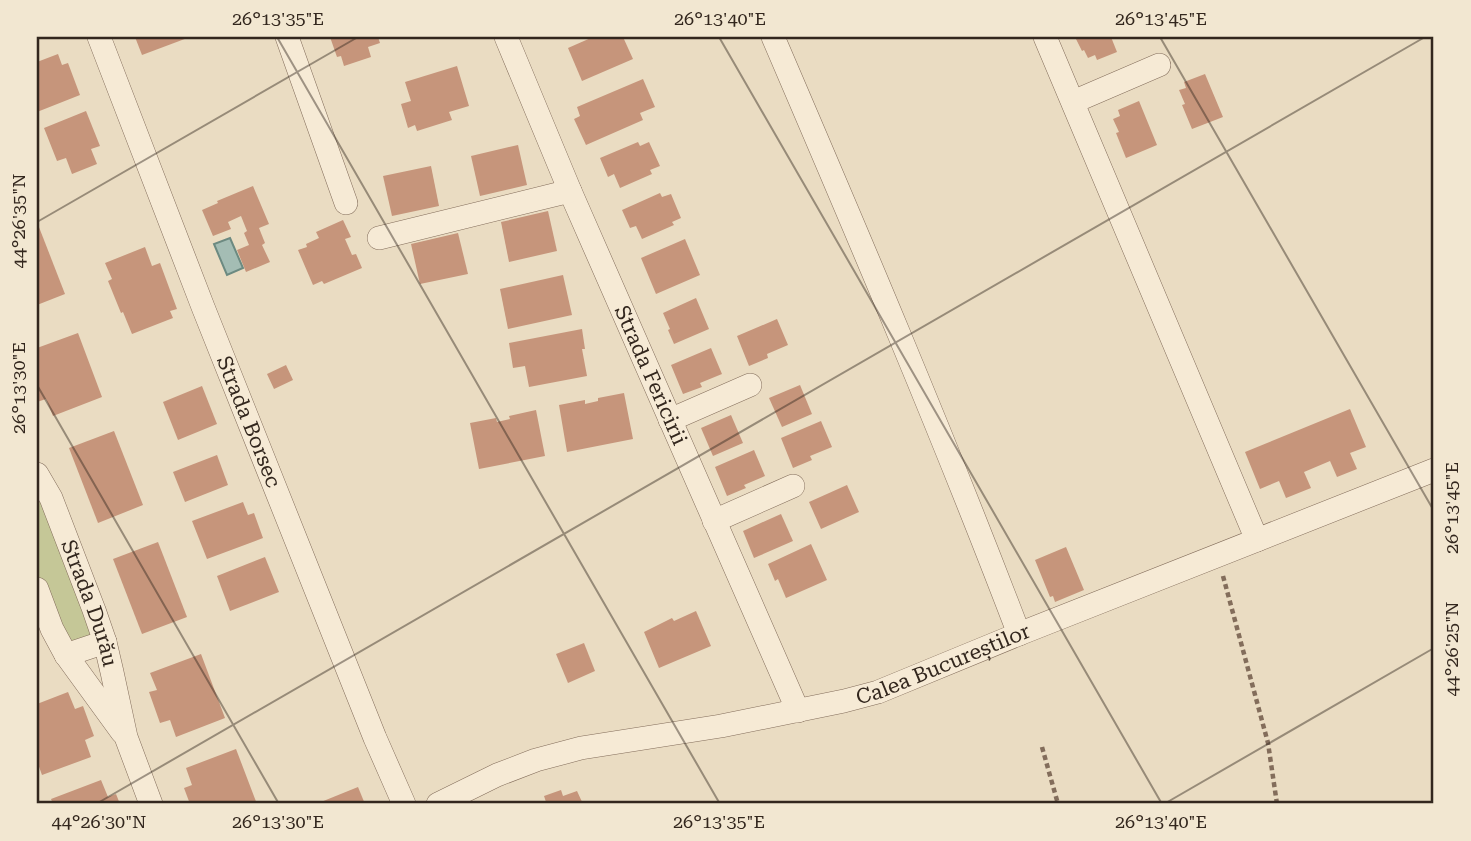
<svg xmlns="http://www.w3.org/2000/svg" width="1471" height="841" font-family="'Roboto Serif',serif">
  <style>
    .green { fill: #c5c797 }
    .water { fill: #a4bdb4; stroke: #6c8a81; stroke-width: 2 }
    .building { fill: #c6957b }
    .lines { fill: none; stroke-linecap: round; stroke-linejoin: round }
    .minor-casing { stroke: #836d5b; stroke-width: 24 }
    .path { stroke: #836d5b; stroke-width: 4.5; stroke-dasharray: 5 3.5; stroke-linecap: butt }
    .minor { stroke: #f6ead5; stroke-width: 23 }
    .ticks { fill: none; stroke: #33271e; stroke-width: 2; stroke-opacity: 0.45 }
    .labels { text-anchor: middle; dominant-baseline: central; stroke-width: 5; stroke-linejoin: round; paint-order: stroke }
    .street-label { font-size: 21px; fill: #33271e; stroke: #f2e7d1 }
    .neatline { fill: none; stroke: #33271e; stroke-width: 2.5 }
    .ticks-label { font-size: 18px; text-anchor: middle; fill: #33271e }
  </style>
  <rect width="100%" height="100%" fill="#eadcc2"/>
  <!-- green -->
  <path class="green" d="M51 498 105 642 66 655 37 589V503Z"/>
  <!-- water -->
  <path class="water" d="M230 238 243 268 227 275 214 244Z"/>
  <!-- building -->
  <g class="building">
    <path d="M135 37H190L142 55Z"/>
    <path d="M330 37H378L380 43 368 47 371 57 344 66 341 56 337 57Z"/>
    <path d="M593 37H623L633 59 582 81 568 48Z"/>
    <path d="M1075 37H1111L1117 52 1097 60 1095 55 1088 58 1084 50 1082 51Z"/>
    <path d="M58 54 62 65 68 63 80 95 37 112V62Z"/>
    <path d="M457 66 469 106 449 112 452 120 417 131 415 125 408 128 401 104 411 101 405 82Z"/>
    <path d="M1205 74 1223 117 1192 129 1182 105 1185 104 1179 90 1186 88 1184 82Z"/>
    <path d="M643 79 655 107 640 113 643 120 586 145 574 119 580 116 577 107Z"/>
    <path d="M1139 101 1157 145 1126 158 1116 133 1119 132 1113 119 1120 116 1118 110Z"/>
    <path d="M86 111 100 146 91 149 97 164 72 174 66 158 57 161 44 128Z"/>
    <path d="M638 142 640 146 649 142 660 166 650 170 652 174 620 188 614 174 608 177 600 158Z"/>
    <path d="M518 145 527 185 480 196 471 156Z"/>
    <path d="M431 166 439 206 392 216 383 176Z"/>
    <path d="M253 186 269 224 259 228 265 243 262 245 270 262 246 272 237 250 249 245 244 233 247 231 241 216 228 222 231 229 213 236 202 210 218 203 217 201Z"/>
    <path d="M660 193 662 197 671 194 681 218 672 222 674 225 642 239 636 226 630 228 622 210Z"/>
    <path d="M548 211 557 251 509 262 501 222Z"/>
    <path d="M343 220 351 237 345 239 352 255 356 254 362 268 324 284 322 281 313 285 298 250 307 247 306 244 319 238 316 232Z"/>
    <path d="M37 222 65 294 37 305Z"/>
    <path d="M458 233 468 274 420 284 411 244Z"/>
    <path d="M685 239 700 275 656 294 641 258Z"/>
    <path d="M145 247 152 266 160 263 177 309 170 311 173 318 132 334 123 312 121 313 108 281 112 279 105 263Z"/>
    <path d="M563 275 572 315 508 329 500 289Z"/>
    <path d="M696 298 709 329 674 344 668 330 670 329 663 313Z"/>
    <path d="M777 319 788 345 767 354 768 358 749 366 737 336Z"/>
    <path d="M582 329 585 349H582L587 376 529 387 525 366 513 368 509 343Z"/>
    <path d="M78 333 102 397 53 416 46 399 37 402V348Z"/>
    <path d="M711 348 722 374 700 383 702 387 683 394 671 365Z"/>
    <path d="M286 365 293 380 274 389 267 374Z"/>
    <path d="M800 385 812 414 782 427 769 398Z"/>
    <path d="M202 386 217 424 178 440 163 402Z"/>
    <path d="M624 393 633 439 567 452 559 405 585 400V404L598 401V398Z"/>
    <path d="M1350 409 1366 447 1350 453 1357 469 1337 477 1330 461 1304 472 1311 488 1286 498 1279 481 1260 489 1245 452Z"/>
    <path d="M536 410 545 456 479 469 470 423 496 418 497 422 510 419 509 416Z"/>
    <path d="M731 415 743 443 713 456 701 428Z"/>
    <path d="M821 421 832 447 810 456 812 460 793 468 781 438Z"/>
    <path d="M114 431 143 505 98 523 69 448Z"/>
    <path d="M754 450 765 476 744 485 746 488 727 496 715 467Z"/>
    <path d="M217 455 228 485 185 502 173 472Z"/>
    <path d="M847 485 859 512 821 529 809 502Z"/>
    <path d="M243 502 248 515 254 513 263 538 207 559 192 521Z"/>
    <path d="M781 514 793 541 754 558 743 531Z"/>
    <path d="M158 542 187 617 142 634 113 559Z"/>
    <path d="M811 544 827 580 786 598 778 579 775 581 768 564Z"/>
    <path d="M1066 547 1084 590 1055 602 1053 596 1050 597 1035 560Z"/>
    <path d="M265 557 279 592 230 611 217 576Z"/>
    <path d="M696 611 711 646 659 668 644 632 672 618 674 621Z"/>
    <path d="M584 643 595 671 568 683 556 654Z"/>
    <path d="M201 654 225 718 176 737 170 720 160 723 149 692 157 690 150 673Z"/>
    <path d="M68 692 75 709 83 706 94 736 85 740 91 757 42 775 37 761V704Z"/>
    <path d="M236 749 257 804H190L184 788 192 785 186 768Z"/>
    <path d="M101 780 108 797 116 794 120 804H53L51 799Z"/>
    <path d="M358 787 365 804H316Z"/>
    <path d="M561 790 563 796 577 791 583 804H541L546 802 544 796Z"/>
  </g>
  <g class="lines">
    <defs>
      <g id="minor">
        <path id="s1" d="M99 37 203 307 375 738 404 804"/>
        <path d="M287 37 346 203"/>
        <path id="s2" d="M506 37 570 191 798 711"/>
        <path d="M773 37C858 235 942 432 1019 634"/>
        <path d="M1045 37 1257 540"/>
        <path d="M1073 102 1159 65"/>
        <path d="M379 238 570 191"/>
        <path d="M670 420 750 385"/>
        <path id="s3" d="M37 474 51 498 94 610 105 642 112 672 126 737 151 804"/>
        <path d="M714 521 793 486"/>
        <path d="M37 589 52 629 66 655 122 732"/>
        <path d="M66 655 105 642"/>
        <path id="s4" d="M438 804 497 775 536 760 581 748 721 726 844 701 878 692 1019 634 1434 470"/>
      </g>
    </defs>
    <!-- minor casing -->
    <use href="#minor" class="minor-casing"/>
    <!-- path -->
    <g class="path">
      <path d="M1223 576 1268 743 1277 804"/>
      <path d="M1042 747 1058 804"/>
    </g>
    <!-- minor -->
    <use href="#minor" class="minor"/>
  </g>
  <!-- ticks -->
  <path class="ticks" d="M277 37 720 804M719 37 1162 804M1160 37 1434 511M37 222 358 37M37 385 279 804M96 804 1425 37M1164 804 1434 648"/>
  <g class="labels">
    <!-- street labels -->
    <g class="street-label">
      <text stroke="none"><textPath href="#s2" startOffset="368">Strada Fericirii</textPath></text>
      <text stroke="none"><textPath href="#s1" startOffset="413">Strada Borsec</textPath></text>
      <text stroke="none"><textPath href="#s3" startOffset="140">Strada Durău</textPath></text>
      <text stroke="none"><textPath href="#s4" startOffset="527">Calea Bucureștilor</textPath></text>
    </g>
  </g>
  <!-- border -->
  <rect width="1471" height="841" fill="none" stroke="#f2e7d1" stroke-width="77"/>
  <rect x="38" y="38" width="1394" height="764" class="neatline"/>
  <g class="ticks-label">
    <text x="278" y="25">26°13'35"E</text>
    <text x="720" y="25">26°13'40"E</text>
    <text x="1161" y="25">26°13'45"E</text>
    <text transform="translate(19 221) rotate(-90)" y="6">44°26'35"N</text>
    <text transform="translate(19 388) rotate(-90)" y="6">26°13'30"E</text>
    <text transform="translate(1452 508) rotate(-90)" y="6">26°13'45"E</text>
    <text transform="translate(1452 649) rotate(-90)" y="6">44°26'25"N</text>
    <text x="99" y="828">44°26'30"N</text>
    <text x="278" y="828">26°13'30"E</text>
    <text x="719" y="828">26°13'35"E</text>
    <text x="1161" y="828">26°13'40"E</text>
  </g>
</svg>
